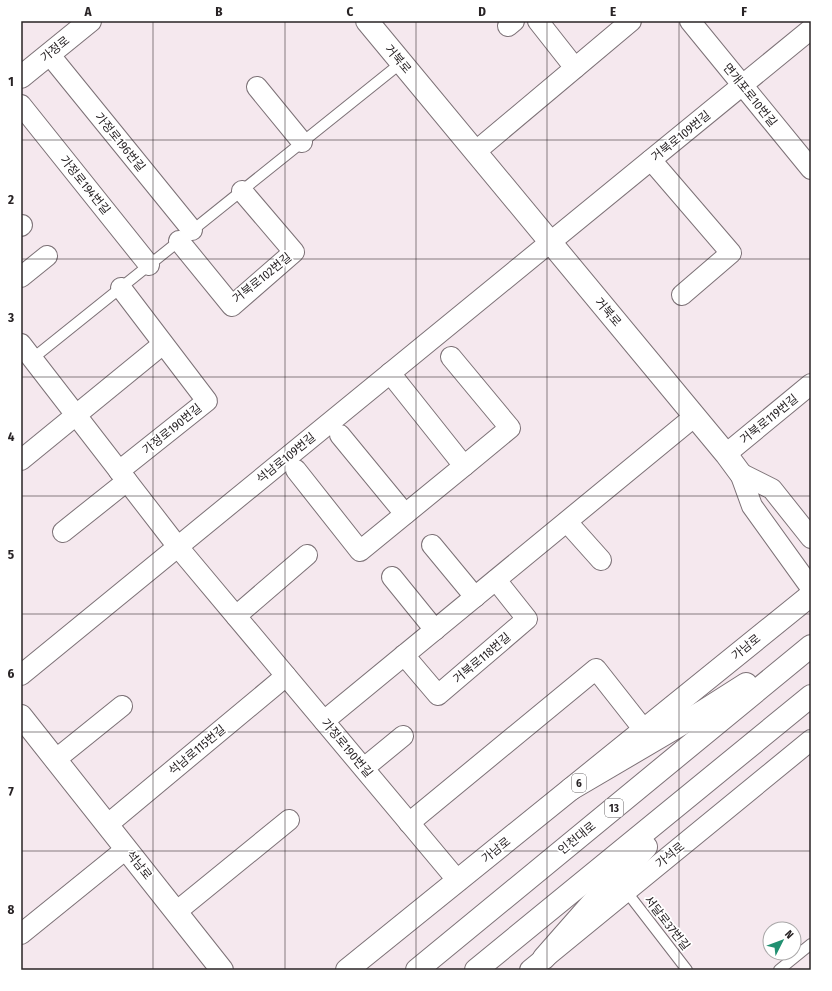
<svg xmlns="http://www.w3.org/2000/svg" width="832" height="991" font-family="'Fira Sans Condensed','Noto Sans KR',sans-serif">
  <style>
    .lines { fill: none; stroke-linecap: round; stroke-linejoin: round }
    .service-casing { stroke: #7c7176; stroke-width: 12 }
    .minor-casing { stroke: #7c7176; stroke-width: 22 }
    .tertiary-casing { stroke: #7c7176; stroke-width: 24 }
    .primary-casing { stroke: #7c7176; stroke-width: 24 }
    .trunk-casing { stroke: #7c7176; stroke-width: 24 }
    .service { stroke: #fff; stroke-width: 10 }
    .minor { stroke: #fff; stroke-width: 20 }
    .tertiary { stroke: #fff; stroke-width: 22 }
    .primary { stroke: #fff; stroke-width: 22 }
    .trunk { stroke: #fff; stroke-width: 22 }
    .grid { fill: none; stroke: #282325; stroke-width: 1; stroke-opacity: 0.55 }
    .labels { text-anchor: middle; dominant-baseline: central; stroke-width: 3.5; stroke-linejoin: round; paint-order: stroke }
    .shield { fill: #fff; stroke: #686566; stroke-width: 1 }
    .shield-label { font-size: 11px; font-weight: bold; fill: #282325 }
    .street-label { font-size: 12px; fill: #282325; stroke: #fff }
    .neatline { fill: none; stroke: #282325; stroke-width: 1.5 }
    .grid-label { font-size: 13px; text-anchor: middle; font-weight: bold; fill: #282325 }
  </style>
  <rect width="100%" height="100%" fill="#f5e8ee"/>
  <g class="lines">
    <defs>
      <g id="service">
        <path d="M32 359 401 63"/>
        <path d="M626 891 687 970"/>
        <path d="M779 970 811 944"/>
      </g>
      <g id="minor">
        <path d="M538 21 575 68"/>
        <path d="M690 21 811 169"/>
        <path d="M508 26 514 21"/>
        <path d="M49 54 192 230"/>
        <path d="M257 87 302 142"/>
        <path d="M21 105 149 265"/>
        <path d="M475 152 631 21"/>
        <path d="M651 160 731 253 682 295"/>
        <path d="M21 226 22 225"/>
        <path d="M179 241 232 306 294 252 242 191"/>
        <path d="M21 277 47 256"/>
        <path d="M21 344 178 547 458 881"/>
        <path d="M390 373 464 466 510 428 451 357"/>
        <path d="M340 435 405 514"/>
        <path d="M726 454 811 384"/>
        <path d="M21 460 163 344"/>
        <path d="M296 470 360 551 464 466"/>
        <path d="M119 471 207 401 121 288"/>
        <path d="M740 473 752 506 811 588"/>
        <path d="M740 473 772 489 811 538"/>
        <path d="M567 522 601 560"/>
        <path d="M63 532 127 481"/>
        <path d="M432 545 475 597"/>
        <path d="M392 577 435 630"/>
        <path d="M236 616 307 555"/>
        <path d="M404 655 438 695 527 619 496 580"/>
        <path d="M21 675 811 29"/>
        <path d="M324 721 695 416"/>
        <path d="M55 760 122 706"/>
        <path d="M364 768 403 736"/>
        <path d="M409 823 596 669 644 730"/>
        <path d="M107 825 286 676"/>
        <path d="M176 912 289 820"/>
        <path d="M21 934 126 849"/>
        <path d="M530 970 811 740"/>
      </g>
      <g id="tertiary">
        <path d="M367 21 726 454 740 473"/>
        <path d="M21 77 90 21"/>
        <path d="M21 716 222 970"/>
      </g>
      <path id="primary" d="M347 970 811 595"/>
      <g id="trunk">
        <path d="M571 789 702 712 746 684"/>
        <path d="M544 958 595 900 646 847"/>
        <path d="M417 970 811 646"/>
        <path d="M476 970 811 696"/>
      </g>
    </defs>
    <!-- service casing -->
    <use href="#service" class="service-casing"/>
    <!-- minor casing -->
    <use href="#minor" class="minor-casing"/>
    <!-- tertiary casing -->
    <use href="#tertiary" class="tertiary-casing"/>
    <!-- primary casing -->
    <use href="#primary" class="primary-casing"/>
    <!-- trunk casing -->
    <use href="#trunk" class="trunk-casing"/>
    <!-- service -->
    <use href="#service" class="service"/>
    <!-- minor -->
    <use href="#minor" class="minor"/>
    <!-- tertiary -->
    <use href="#tertiary" class="tertiary"/>
    <!-- primary -->
    <use href="#primary" class="primary"/>
    <!-- trunk -->
    <use href="#trunk" class="trunk"/>
  </g>
  <!-- grid -->
  <path class="grid" d="M153 21V970M285 21V970M416 21V970M547 21V970M679 21V970M21 140H811M21 259H811M21 377H811M21 496H811M21 614H811M21 732H811M21 851H811"/>
  <g class="labels">
    <!-- shield labels -->
    <g class="shield">
      <rect x="572" y="774" width="14" height="18" rx="3"/>
      <rect x="605" y="799" width="18" height="18" rx="3"/>
    </g>
    <g class="shield-label">
      <text x="579" y="783">6</text>
      <text x="614" y="808">13</text>
    </g>
    <!-- street labels -->
    <g class="street-label">
      <text transform="translate(55 49) rotate(-39)">가정로</text>
      <text transform="translate(398 59) rotate(50)">거북로</text>
      <text transform="translate(750 95) rotate(51)">면개포로10번길</text>
      <text transform="translate(681 136) rotate(-39)">거북로109번길</text>
      <text transform="translate(120 142) rotate(51)">가정로196번길</text>
      <text transform="translate(85 185) rotate(51)">가정로194번길</text>
      <text transform="translate(262 278) rotate(-39)">거북로102번길</text>
      <text transform="translate(608 312) rotate(50)">거북로</text>
      <text transform="translate(769 419) rotate(-39)">거북로119번길</text>
      <text transform="translate(172 429) rotate(-39)">가정로190번길</text>
      <text transform="translate(286 458) rotate(-39)">석남로109번길</text>
      <text transform="translate(746 647) rotate(-39)">가남로</text>
      <text transform="translate(482 658) rotate(-40)">거북로118번길</text>
      <text transform="translate(347 748) rotate(50)">가정로190번길</text>
      <text transform="translate(197 750) rotate(-40)">석남로115번길</text>
      <text transform="translate(577 838) rotate(-39)">인천대로</text>
      <text transform="translate(496 850) rotate(-39)">가남로</text>
      <text transform="translate(670 855) rotate(-39)">가석로</text>
      <text transform="translate(139 865) rotate(52)">석남로</text>
      <text transform="translate(667 923) rotate(52)">서달로37번길</text>
    </g>
  </g>
  <!-- border -->
  <rect width="832" height="991" fill="none" stroke="#ffffff" stroke-width="44"/>
  <!-- north arrow -->
  <g transform="translate(782 941) rotate(48)"><circle r="19" fill="#ffffff" stroke="#a9a7a8"/>
  <path d="M0-3L7 15L0 10L-7 15Z" fill="#219071"/>
  <text y="-6" font-size="11" font-weight="bold" text-anchor="middle" fill="#282325">N</text>
  </g>
  <rect x="22" y="22" width="788" height="947" class="neatline"/>
  <g class="grid-label">
    <text x="88" y="16">A</text>
    <text x="219" y="16">B</text>
    <text x="350" y="16">C</text>
    <text x="482" y="16">D</text>
    <text x="613" y="16">E</text>
    <text x="744" y="16">F</text>
    <text x="11" y="86">1</text>
    <text x="11" y="204">2</text>
    <text x="11" y="322">3</text>
    <text x="11" y="441">4</text>
    <text x="11" y="559">5</text>
    <text x="11" y="678">6</text>
    <text x="11" y="796">7</text>
    <text x="11" y="914">8</text>
  </g>
</svg>
